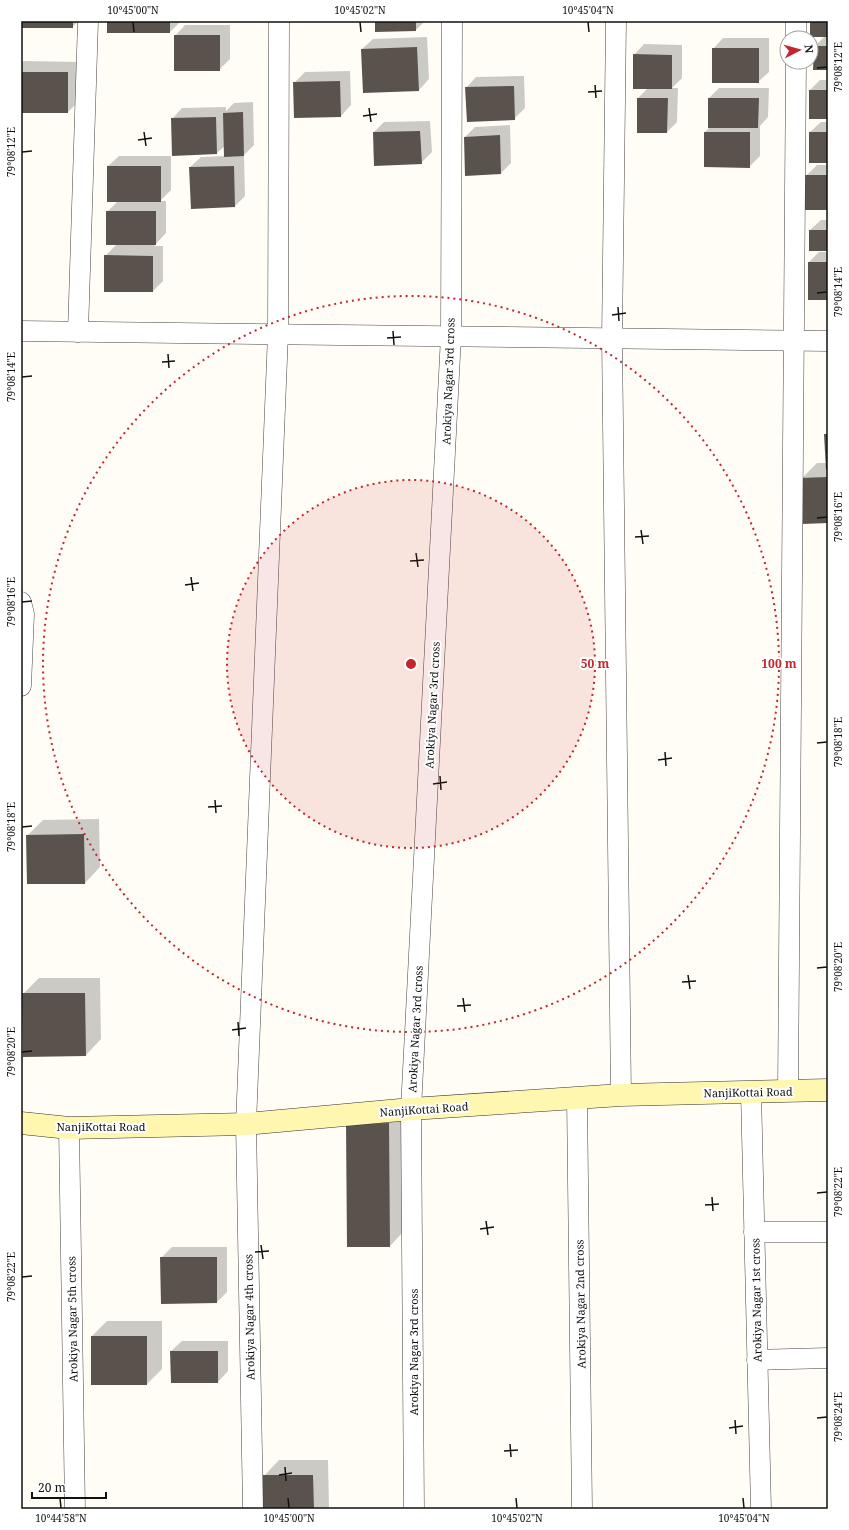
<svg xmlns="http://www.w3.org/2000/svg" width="849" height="1530" font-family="'Noto Serif',serif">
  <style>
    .shadow { fill: #0003 }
    .building { fill: #5a524d }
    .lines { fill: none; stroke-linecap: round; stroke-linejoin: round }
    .street-casing { stroke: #444; stroke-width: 21 }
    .secondary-casing { stroke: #333; stroke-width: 23 }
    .street { stroke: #fff; stroke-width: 20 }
    .secondary { stroke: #fff6b0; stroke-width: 22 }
    .ticks { fill: none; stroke: #111; stroke-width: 1.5 }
    .ring { fill: none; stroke: #c4262e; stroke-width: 2; stroke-dasharray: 2 4 }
    .labels { text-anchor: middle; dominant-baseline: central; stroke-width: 4; stroke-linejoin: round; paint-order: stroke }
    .street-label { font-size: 11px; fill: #111; stroke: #fff }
    .centre { fill: #c4262e; stroke: #fff; stroke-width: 2 }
    .ring-label { font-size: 12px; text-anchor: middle; font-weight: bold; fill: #c4262e; stroke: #fff; stroke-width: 4; stroke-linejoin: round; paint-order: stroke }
    .neatline { fill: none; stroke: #111; stroke-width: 1.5 }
    .ticks-label { font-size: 10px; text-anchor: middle; fill: #111 }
  </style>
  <rect width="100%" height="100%" fill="#fffdf5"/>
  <!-- shadow -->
  <g class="shadow">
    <path d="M21 21H79L72 27H21Z"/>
    <path d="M108 21H181L170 32Z"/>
    <path d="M376 21H425L416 30 376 31Z"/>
    <path d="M811 21H828V69H814L815 46 825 36Z"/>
    <path d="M185 25H230V59L219 70 175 36Z"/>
    <path d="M427 37 429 79 419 90 362 49 373 39Z"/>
    <path d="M723 38H769V72L758 82 713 49Z"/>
    <path d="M644 44 682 45V78L672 88H678L677 122 667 132 638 98 648 88 634 55Z"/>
    <path d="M23 61 78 62V102L68 112H21V64Z"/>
    <path d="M350 71 351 105 341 116 295 117 294 83 305 72Z"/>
    <path d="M524 76 525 108 514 119 466 88 476 77Z"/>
    <path d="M820 80H828V118L810 90Z"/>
    <path d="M719 88H769L768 117 760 126V156L749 167 705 132 709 128V98Z"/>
    <path d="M253 102 254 145 244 155 245 196 235 206 190 167 201 157 225 156V146L217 153 172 119 182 108 226 107V111L234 103Z"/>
    <path d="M430 121 432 152 421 163 374 132 384 122Z"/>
    <path d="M821 122H828V162L810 132Z"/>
    <path d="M510 125 511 163 501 173 465 137 475 127Z"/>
    <path d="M119 156H171V190L160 201H166V233L154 246H163V281L153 291 105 256 117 244 107 212 118 201H108V166Z"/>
    <path d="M817 165H828V209L806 176Z"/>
    <path d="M821 220H828V250L810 230Z"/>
    <path d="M819 252H828V299L809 262Z"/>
    <path d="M828 431V522L801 479 817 463H826L825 435Z"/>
    <path d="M99 819 100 867 85 883 27 836 43 820Z"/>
    <path d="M39 978H100L101 1039 86 1055 23 994Z"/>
    <path d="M405 1108V1230L390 1246 362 1109Z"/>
    <path d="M172 1247H227V1292L217 1302 161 1258Z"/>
    <path d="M107 1321H162V1369L147 1384 92 1336Z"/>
    <path d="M182 1341H228V1371L218 1382 171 1351Z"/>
    <path d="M279 1460H328L329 1509H264V1476Z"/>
  </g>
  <!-- building -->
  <g class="building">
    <rect x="21" y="21" width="52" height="7"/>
    <rect x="107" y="21" width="63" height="12"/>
    <path d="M375 21H416V31L375 32Z"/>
    <rect x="810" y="21" width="18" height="16"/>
    <rect x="174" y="35" width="46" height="36"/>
    <path d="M814 46H828V70H813Z"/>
    <path d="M417 47 419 91 363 93 361 49Z"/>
    <rect x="712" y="48" width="47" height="35"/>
    <path d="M633 54 672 55V89H633Z"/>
    <rect x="21" y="72" width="47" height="41"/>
    <path d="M340 81 341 117 294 118 293 82Z"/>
    <path d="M514 86 515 120 467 122 465 87Z"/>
    <rect x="809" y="90" width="19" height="29"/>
    <path d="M637 98H668L667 133H637Z"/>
    <path d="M708 98H759L758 128H708Z"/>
    <path d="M243 112 244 156 224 157 223 113Z"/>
    <path d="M216 117 217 154 172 156 171 118Z"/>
    <path d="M420 131 422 164 374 166 373 132Z"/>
    <path d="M704 132H750V168L704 167Z"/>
    <rect x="809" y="132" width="19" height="31"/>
    <path d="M500 135 501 174 465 176 464 137Z"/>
    <rect x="107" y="166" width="54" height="36"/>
    <path d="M234 166 235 207 191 209 189 167Z"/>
    <rect x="805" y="175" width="23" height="35"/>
    <rect x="106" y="211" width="50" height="34"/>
    <rect x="809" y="230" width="19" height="21"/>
    <path d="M104 255 153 256V292H104Z"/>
    <rect x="808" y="262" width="20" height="38"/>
    <path d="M824 434H828V470H826Z"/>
    <path d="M828 477V523L802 524 800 478Z"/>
    <path d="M84 834 85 884H27L26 835Z"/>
    <path d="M22 993H85L86 1056 23 1057Z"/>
    <path d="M389 1123 390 1247H347L346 1124Z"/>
    <path d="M160 1257H217V1303L161 1304Z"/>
    <rect x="91" y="1336" width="56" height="49"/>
    <path d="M170 1351H218V1383H171Z"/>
    <path d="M263 1475H313L314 1509H263Z"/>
  </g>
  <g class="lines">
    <defs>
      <g id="street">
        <path d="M616 21 612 339 621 1095"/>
        <path d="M796 38V21"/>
        <path d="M21 331 828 341"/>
        <path d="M78 332 88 21"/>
        <path d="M21 602 24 614 21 686"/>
        <path d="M788 1091 796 62"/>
        <path d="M751 1092 761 1509"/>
        <path d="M577 1098 582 1509"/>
        <path d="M69 1128 75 1509"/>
        <path d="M754 1232H828"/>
        <path d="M757 1360 828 1358"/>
        <path d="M253 1509 246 1124 278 334 279 21"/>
        <path d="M414 1509 411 1109 451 336 452 21"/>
      </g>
      <path id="secondary" d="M21 1123 69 1128 246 1124 411 1109 621 1095 828 1090"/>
    </defs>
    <!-- street casing -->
    <use href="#street" class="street-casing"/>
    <!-- secondary casing -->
    <use href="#secondary" class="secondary-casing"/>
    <!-- street -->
    <use href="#street" class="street"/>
    <!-- secondary -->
    <use href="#secondary" class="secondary"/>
  </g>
  <!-- ticks -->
  <path class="ticks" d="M133 22 134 32M360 22 361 32M588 22 589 32M817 68 827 67M595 85 596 98M588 92 602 91M369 108 371 122M363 116 377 114M144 132 146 146M138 140 152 138M22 152 32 151M817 293 827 292M618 307 619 321M612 315 626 313M393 331 394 345M387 338 401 337M168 354 169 368M162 362 175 361M22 377 32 376M817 518 827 517M641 530 643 544M635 537 649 536M416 553 418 567M410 561 424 560M191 577 193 591M185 585 199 583M22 602 32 601M817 743 827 742M665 752 666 766M658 760 672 758M440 776 441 790M433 784 447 782M215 800 216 813M208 807 222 806M22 827 32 826M817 968 827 967M688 975 690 989M682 982 696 981M463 998 465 1012M457 1006 471 1005M238 1022 239 1036M232 1030 246 1028M22 1052 32 1051M817 1193 827 1192M712 1197 713 1211M705 1205 719 1204M486 1221 488 1235M480 1229 494 1227M261 1245 263 1259M255 1252 269 1251M22 1277 32 1276M817 1418 827 1417M735 1420 736 1434M729 1428 743 1426M510 1444 511 1457M504 1451 518 1450M285 1467 286 1481M279 1475 292 1473M60 1498 61 1508M288 1498 289 1508M516 1498 517 1508M743 1498 744 1508"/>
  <!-- distance rings -->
  <circle cx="411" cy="664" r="184" fill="#c4262e" fill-opacity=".12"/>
  <g class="ring">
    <circle cx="411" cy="664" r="184"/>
    <circle cx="411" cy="664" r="368"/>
  </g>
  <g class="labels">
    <!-- street labels -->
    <g class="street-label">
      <text transform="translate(448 381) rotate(-88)">Arokiya Nagar 3rd cross</text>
      <text transform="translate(432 705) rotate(-87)">Arokiya Nagar 3rd cross</text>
      <text transform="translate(415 1029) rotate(-87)">Arokiya Nagar 3rd cross</text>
      <text transform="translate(748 1092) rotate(-1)">NanjiKottai Road</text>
      <text transform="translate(424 1109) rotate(-4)">NanjiKottai Road</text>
      <text x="101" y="1126">NanjiKottai Road</text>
      <text transform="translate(756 1300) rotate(-91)">Arokiya Nagar 1st cross</text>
      <text transform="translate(580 1304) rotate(-91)">Arokiya Nagar 2nd cross</text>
      <text transform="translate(249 1317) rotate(-91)">Arokiya Nagar 4th cross</text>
      <text transform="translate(72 1319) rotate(-91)">Arokiya Nagar 5th cross</text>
      <text transform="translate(413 1352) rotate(-90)">Arokiya Nagar 3rd cross</text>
    </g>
  </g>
  <circle cx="411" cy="664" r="6" class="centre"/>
  <g class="ring-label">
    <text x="595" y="668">50 m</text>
    <text x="779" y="668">100 m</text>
  </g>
  <!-- border -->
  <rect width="849" height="1530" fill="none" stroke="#ffffff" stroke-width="44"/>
  <!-- north arrow -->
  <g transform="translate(799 50) rotate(84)"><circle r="19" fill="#ffffff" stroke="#a0a0a0"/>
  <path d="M0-3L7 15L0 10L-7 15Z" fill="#c4262e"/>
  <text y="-6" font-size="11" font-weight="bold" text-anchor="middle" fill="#111111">N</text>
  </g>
  <!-- scale -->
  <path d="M32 1492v6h74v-6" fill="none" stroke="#111111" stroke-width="2"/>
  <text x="38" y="1492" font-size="12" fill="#111111" stroke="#ffffff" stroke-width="3" paint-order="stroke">20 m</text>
  <rect x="22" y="22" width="805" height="1486" class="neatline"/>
  <g class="ticks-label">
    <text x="133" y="14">10°45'00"N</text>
    <text x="360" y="14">10°45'02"N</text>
    <text x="588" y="14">10°45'04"N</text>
    <text transform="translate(838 67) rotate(-90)" y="4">79°08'12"E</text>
    <text transform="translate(11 152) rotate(-90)" y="4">79°08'12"E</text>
    <text transform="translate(838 292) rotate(-90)" y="4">79°08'14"E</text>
    <text transform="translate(11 377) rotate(-90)" y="4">79°08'14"E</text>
    <text transform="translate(838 517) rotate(-90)" y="4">79°08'16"E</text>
    <text transform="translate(11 602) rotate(-90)" y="4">79°08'16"E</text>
    <text transform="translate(838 742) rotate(-90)" y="4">79°08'18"E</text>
    <text transform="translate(11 827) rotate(-90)" y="4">79°08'18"E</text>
    <text transform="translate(838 967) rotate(-90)" y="4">79°08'20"E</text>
    <text transform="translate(11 1052) rotate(-90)" y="4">79°08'20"E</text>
    <text transform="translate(838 1192) rotate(-90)" y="4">79°08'22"E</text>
    <text transform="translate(11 1277) rotate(-90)" y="4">79°08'22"E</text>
    <text transform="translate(838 1417) rotate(-90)" y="4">79°08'24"E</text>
    <text x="61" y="1522">10°44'58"N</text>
    <text x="289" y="1522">10°45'00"N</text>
    <text x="517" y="1522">10°45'02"N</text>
    <text x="744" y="1522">10°45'04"N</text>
  </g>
</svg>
